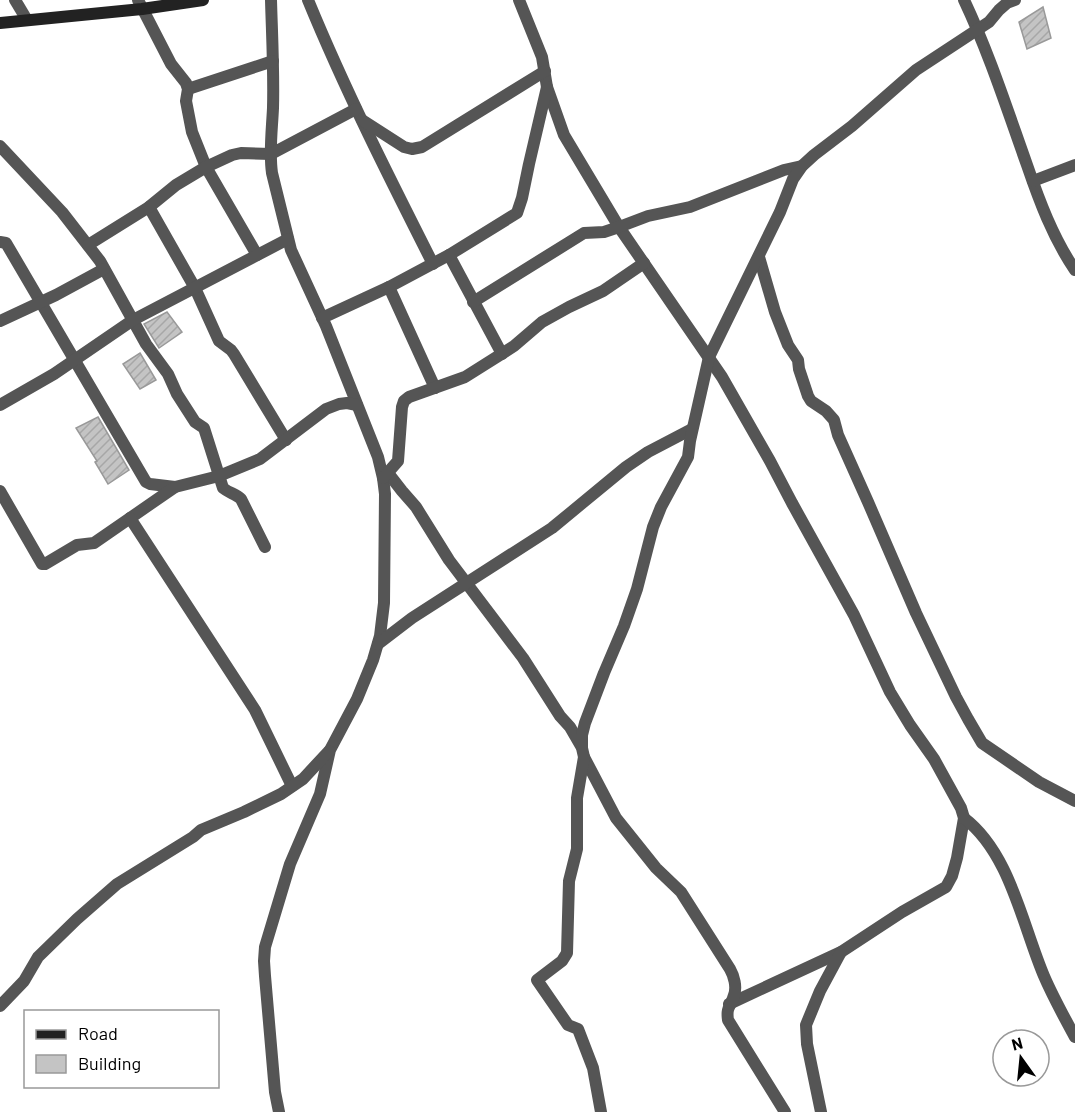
<svg xmlns="http://www.w3.org/2000/svg" width="1075" height="1112" font-family="Barlow,sans-serif">
  <style>
    .building { fill: url(#building-hatch); stroke: #999; stroke-width: 1.5 }
    .lines { fill: none; stroke-linecap: round; stroke-linejoin: round }
    .street { stroke: #555; stroke-width: 12 }
    .secondary { stroke: #222; stroke-width: 12 }
  </style>
  <defs>
    <pattern id="building-hatch" width="6" height="6" patternUnits="userSpaceOnUse" patternTransform="scale(1.5)"><rect width="6" height="6" fill="#c4c4c4"/><path d="M-1 1l2-2M0 6l6-6M5 7l2-2" fill="none" stroke="#a7a7a7"/></pattern>
  </defs>
  <rect width="100%" height="100%" fill="#fff"/>
  <!-- building -->
  <g class="building">
    <path d="M1043 7 1051 38 1027 49 1019 22Z"/>
    <path d="M167 312 182 332 159 348 144 324Z"/>
    <path d="M140 353 156 380 140 389 123 364Z"/>
    <path d="M98 417 129 470 108 484 95 462 97 461 76 428Z"/>
  </g>
  <g class="lines">
    <!-- street -->
    <g class="street">
      <path d="M15 0 27 20"/>
      <path d="M138 0 171 64 186 83 188 89 186 101 192 132 206 167 257 255"/>
      <path d="M271 0C272 36 274 72 273 108 272 130 269 152 272 173L291 250 326 326 378 457 383 478 385 494 384 603 380 636 373 660 357 699 330 750 320 794 290 864 265 947 264 961 265 976 275 1092 279 1112"/>
      <path d="M308 0C345 90 389 177 433 264"/>
      <path d="M519 0 542 57 547 87 564 135 619 227 722 377 770 461 792 503 854 615 890 692 910 725 934 759 961 808 964 818 957 858 952 876 946 887 902 912 841 952 729 1004"/>
      <path d="M964 0C989 53 1007 109 1027 165 1039 200 1053 238 1075 270"/>
      <path d="M188 89 273 61"/>
      <path d="M362 120 404 147 412 149 422 147 545 71"/>
      <path d="M0 146 62 212 100 261 146 344 168 374 177 394 195 422 204 428 223 488C229 493 236 494 241 499L265 547"/>
      <path d="M1033 181 1075 165"/>
      <path d="M149 207 195 288 219 341 231 350 234 354 286 440"/>
      <path d="M0 242 6 243 146 482 150 484 175 487"/>
      <path d="M88 245 149 207 176 185 206 167 232 155 241 153 271 154 356 109"/>
      <path d="M449 255 502 354"/>
      <path d="M759 257 775 312 788 345 798 360 799 369 808 396 811 401 826 411 834 420 838 435 868 502 916 613 956 697 968 719 982 743 1039 782 1075 801"/>
      <path d="M389 287 435 388"/>
      <path d="M473 302 584 233 604 232 619 227 648 216 690 207 784 170 802 166"/>
      <path d="M322 318 389 287 449 255 517 213 522 198 529 164 547 87"/>
      <path d="M0 321 56 295 104 269"/>
      <path d="M0 405 54 374 133 320 288 239"/>
      <path d="M388 473 402 491 416 507 449 560 523 658 560 716 570 727 581 746"/>
      <path d="M383 478 398 461 402 407 404 401 409 397 465 377 514 346 542 322 569 307 603 291 644 263"/>
      <path d="M0 491 42 564H45L77 545 94 543 175 487 219 476 260 459 326 409 339 404 347 403 357 405"/>
      <path d="M130 518 255 710 292 786"/>
      <path d="M378 644 412 618 552 528 626 467 648 452 692 429"/>
      <path d="M584 757 616 818 656 868 681 892 730 969C734 976 737 987 734 995 731 1007 726 1006 728 1020L785 1112"/>
      <path d="M964 818C1010 853 1022 924 1044 976 1053 997 1064 1017 1075 1037"/>
      <path d="M0 1006 24 981 38 957 77 919 117 884 193 837 201 830 244 812 281 794 303 779 329 751"/>
      <path d="M601 1112 593 1068 578 1029 568 1025 537 980 562 961 567 953 569 881 577 849V798L584 757 582 748V735L585 723 604 673 624 626 637 589 653 527 661 507 688 457 690 441 709 357 780 212 793 179 802 166 814 155 852 126 916 70 989 22 999 10 1007 3 1015 0"/>
      <path d="M821 1112 807 1044 806 1025 820 991 841 952"/>
    </g>
    <!-- secondary -->
    <path class="secondary" d="M0 23 142 9 203 0"/>
  </g>
  <!-- legend -->
  <rect x="24" y="1010" width="195" height="78" fill="#ffffff" stroke="#999999" stroke-width="1.5"/>
  <rect x="36" y="1030" width="30" height="9" fill="#222222" stroke="#999999" stroke-width="1.5"/>
  <text x="78" y="1040" font-size="18" fill="#000000">Road</text>
  <rect x="36" y="1055" width="30" height="18" fill="#c4c4c4" stroke="#999999" stroke-width="1.5"/>
  <text x="78" y="1070" font-size="18" fill="#000000">Building</text>
  <!-- north arrow -->
  <g transform="translate(1021 1058) rotate(345)"><circle r="28" fill="#ffffff" stroke="#999999" stroke-width="1.5"/>
  <path d="M0-4.5L10 22L0 15L-10 22Z" fill="#000000"/>
  <text y="-9" font-size="16" font-weight="bold" text-anchor="middle" fill="#000000">N</text>
  </g>
</svg>
